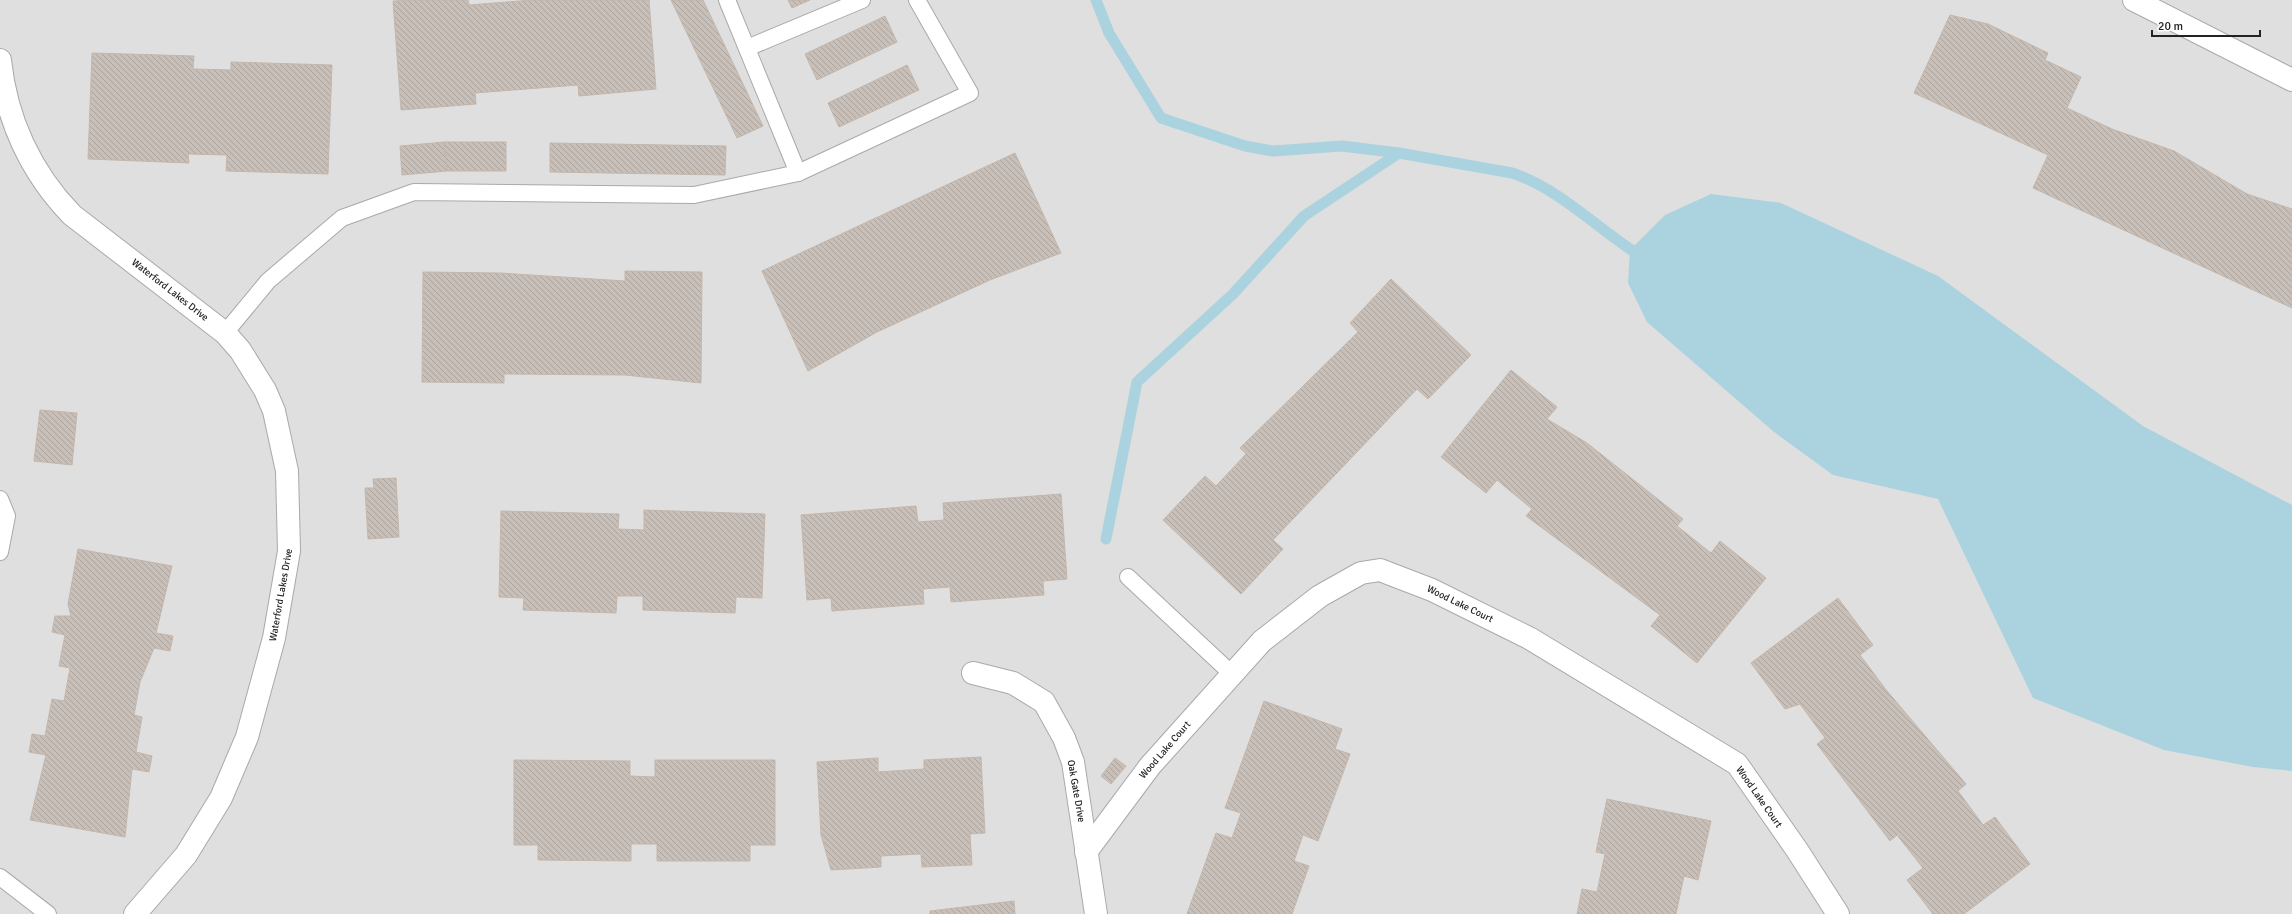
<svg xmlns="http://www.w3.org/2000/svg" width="2292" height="914" font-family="Signika,sans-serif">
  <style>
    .residential { fill: #e0dfdf }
    .water { fill: #aad3df }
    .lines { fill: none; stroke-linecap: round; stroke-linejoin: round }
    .stream { stroke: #aad3df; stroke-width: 11 }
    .building { fill: url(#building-back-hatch); stroke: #c4b6ab }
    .service-casing { stroke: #a9a9a9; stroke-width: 18 }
    .minor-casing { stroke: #a9a9a9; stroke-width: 24 }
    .service { stroke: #fff; stroke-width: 16 }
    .minor { stroke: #fff; stroke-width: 22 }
    .labels { text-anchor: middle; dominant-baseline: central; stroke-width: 4; stroke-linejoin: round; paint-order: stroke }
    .street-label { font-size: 10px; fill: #222; stroke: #fff }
  </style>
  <defs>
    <pattern id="building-back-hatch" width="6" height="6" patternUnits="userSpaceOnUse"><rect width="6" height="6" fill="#c7bfb8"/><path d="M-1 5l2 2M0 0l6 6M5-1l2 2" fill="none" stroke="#aba49e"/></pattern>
  </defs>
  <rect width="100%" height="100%" fill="#f2efe9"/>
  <!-- residential -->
  <rect class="residential" x="0" y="0" width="2292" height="914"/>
  <!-- water -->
  <path class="water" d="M1711 194 1781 203 1938 276 2143 426 2292 505V771L2253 767 2164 750 2033 698 1938 499 1833 475 1774 432 1647 322 1628 283 1630 250 1665 215Z"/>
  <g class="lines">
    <!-- stream -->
    <g class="stream">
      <path d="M1096 0 1109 33 1161 118 1245 146 1273 151 1342 146 1399 153 1512 173C1559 188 1600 231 1642 257"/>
      <path d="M1106 539 1137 382 1233 294 1304 216 1399 153"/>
    </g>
  </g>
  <!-- building -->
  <g class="building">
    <path d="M412 0H468L469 5 532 0H649L656 89 579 96 578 85 475 93 476 104 401 110 393 1Z"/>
    <path d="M671 0H703L763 126 737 138Z"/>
    <path d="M788 0H810L792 8Z"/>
    <path d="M1950 15 1988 24 2048 53 2045 60 2081 77 2067 108 2112 129 2174 151 2247 194 2292 209V308L2033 188 2048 155 1914 93Z"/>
    <path d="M885 16 897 42 817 80 805 54Z"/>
    <path d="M92 53 194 56 193 69 231 70V62L332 65 328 174 226 171 227 155 188 154 189 163 88 159Z"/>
    <path d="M907 65 919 90 839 127 828 103Z"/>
    <path d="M444 142 447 171 402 175 400 146Z"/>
    <path d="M444 142H506V171H447Z"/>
    <path d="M550 143 726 146 725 175 550 172Z"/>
    <path d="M1015 153 1061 253 990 280 877 332 808 371 762 271Z"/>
    <path d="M625 271 702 272 701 383 625 375 504 374V383L422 382 423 272 500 273 625 281Z"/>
    <path d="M1391 279 1471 355 1428 399 1417 389 1273 540 1283 549 1241 594 1163 520 1205 476 1216 486 1246 454 1240 448 1358 332 1350 323Z"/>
    <path d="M1511 370 1557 407 1547 419 1587 443 1683 519 1677 526 1711 553 1720 541 1766 578 1697 663 1651 626 1660 615 1526 516 1532 509 1497 480 1486 493 1441 457Z"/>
    <path d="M40 410 77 413 72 465 34 461Z"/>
    <path d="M396 478 399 537 368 539 365 488H374L373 479Z"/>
    <path d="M1061 494 1067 579 1043 581 1044 595 951 602 950 587 923 589 924 604 832 611 831 598 807 600 801 515 916 506 918 522 944 520 943 503Z"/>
    <path d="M644 510 765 514 762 598 736 597 735 613 643 610V596H617L616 613 523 610 524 598 499 597 501 511 619 514 618 529 644 530Z"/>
    <path d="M78 549 172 566 156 633 173 636 170 651 154 648 140 682 134 715 142 717 136 752 152 756 149 772 132 769 125 837 30 820 46 755 29 752 32 734 45 736 52 699 64 701 70 668 59 666 65 635 52 632 55 616H71L68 604Z"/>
    <path d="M1838 598 1873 645 1860 655 1887 691 1966 784 1958 791 1983 825 1995 817 2030 864 1964 914H1933L1907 880 1923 868 1897 835 1890 841 1817 744 1825 738 1800 704 1785 709 1751 663Z"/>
    <path d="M1264 701 1342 729 1335 749 1350 754 1318 841 1303 835 1294 861 1309 866 1292 914H1187L1216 833 1232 838 1241 813 1225 808Z"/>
    <path d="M981 757 985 833 970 834 972 865 922 867 921 854 881 856V867L831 870 821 835 817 762 878 758V772L924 769V760Z"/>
    <path d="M1115 758 1126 766 1111 784 1101 776Z"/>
    <path d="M514 760 630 761V776L655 777V760H775V845H750V861H657V844H631V861L538 860V845H514Z"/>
    <path d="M1607 799 1711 821 1698 880 1684 876 1676 914H1577L1582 889 1597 892 1605 854 1596 852Z"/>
    <path d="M1014 901 1015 914H930V911Z"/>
  </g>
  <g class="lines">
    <defs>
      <g id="service">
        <path d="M727 0 798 173"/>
        <path d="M747 48 862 0"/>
        <path d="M225 333 268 281 342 218 414 192 694 195 798 173 970 93 917 0"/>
        <path d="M0 499 7 516 0 552"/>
        <path d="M1128 577 1232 674"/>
        <path d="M0 877 48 914"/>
      </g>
      <g id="minor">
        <path d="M2134 0 2292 80"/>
        <path d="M0 60C6 119 31 173 72 215L225 333 240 350 265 390 274 411 287 471 289 551 274 638 247 737 221 798 186 855 135 914"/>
        <path d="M973 673 1013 683 1044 702 1064 738 1073 762 1096 914"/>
        <path d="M1086 852 1150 766 1262 641 1320 596 1361 573 1380 570 1432 590 1529 638 1737 764 1797 850 1838 914"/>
      </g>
    </defs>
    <!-- service casing -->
    <use href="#service" class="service-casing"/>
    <!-- minor casing -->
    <use href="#minor" class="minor-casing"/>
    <!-- service -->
    <use href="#service" class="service"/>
    <!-- minor -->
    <use href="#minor" class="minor"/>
  </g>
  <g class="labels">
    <!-- street labels -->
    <g class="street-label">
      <text transform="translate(170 290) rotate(38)">Waterford Lakes Drive</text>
      <text transform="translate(281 595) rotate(-80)">Waterford Lakes Drive</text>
      <text transform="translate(1460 604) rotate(26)">Wood Lake Court</text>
      <text transform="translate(1165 750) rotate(-49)">Wood Lake Court</text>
      <text transform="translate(1076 791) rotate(80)">Oak Gate Drive</text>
      <text transform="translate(1759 797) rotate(55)">Wood Lake Court</text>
    </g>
  </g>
  <!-- scale -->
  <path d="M2152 30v6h108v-6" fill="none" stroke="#222222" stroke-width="2"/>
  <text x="2158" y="30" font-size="12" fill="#222222" stroke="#ffffff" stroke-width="3" paint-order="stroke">20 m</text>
</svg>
